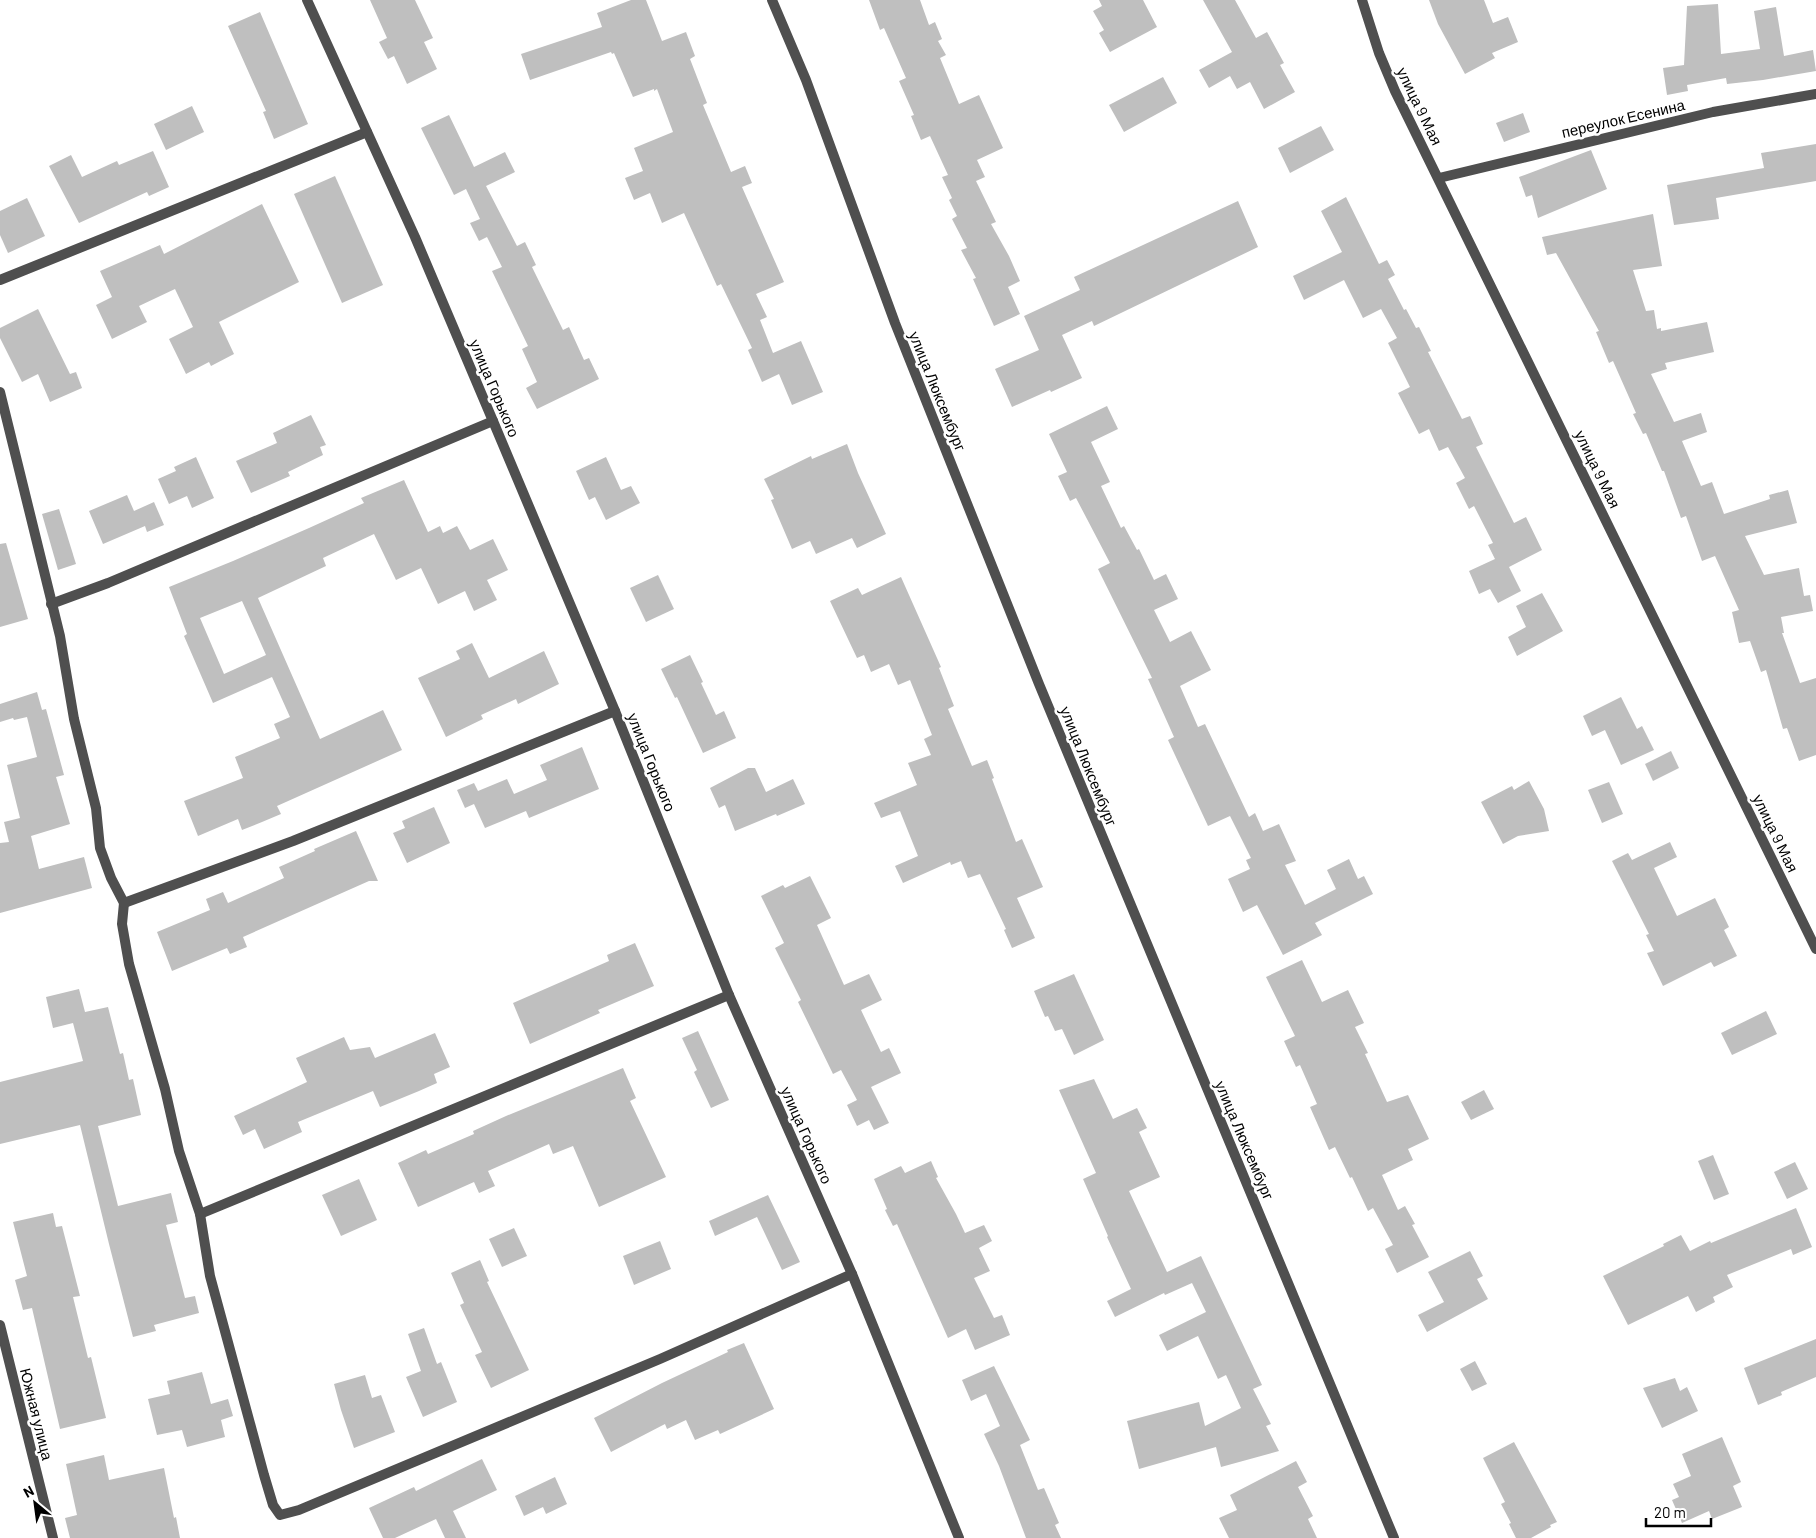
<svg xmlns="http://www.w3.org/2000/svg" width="1816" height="1538" font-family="Barlow,sans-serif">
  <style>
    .building { fill: #bfbfbf; fill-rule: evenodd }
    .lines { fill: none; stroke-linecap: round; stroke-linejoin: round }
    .service { stroke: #4f4f4f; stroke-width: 10 }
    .minor { stroke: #4f4f4f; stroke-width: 10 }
    .tertiary { stroke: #4f4f4f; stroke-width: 10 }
    .labels { text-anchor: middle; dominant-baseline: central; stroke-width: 5; stroke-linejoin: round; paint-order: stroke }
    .street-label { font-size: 15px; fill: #000; stroke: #fff }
  </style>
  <rect width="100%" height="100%" fill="#fff"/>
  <!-- building -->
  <g class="building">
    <path d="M370 0H415L433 38 424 42 437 69 407 84 394 56 388 59 379 42 387 38Z"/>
    <path d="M631 0H646L662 41 686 32 695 56 690 59 707 103 703 105 731 172 745 166 752 183 742 187 784 282 756 294 767 317 760 320 773 353 801 341 823 392 792 405 779 374 762 382 748 350 752 348 721 284 717 286 684 213 662 223 650 193 634 200 625 178 643 171 634 148 673 132 657 89 654 91V89L633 97 614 53 612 54 611 52 530 80 521 54 602 27 597 13Z"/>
    <path d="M869 0H920L929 25 935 22 942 39 938 41 946 55 940 58 959 104 979 95 1003 148 977 160 985 177 976 181 996 222 991 224 1009 256 1020 281 1008 287 1020 314 994 326 973 279 976 278 961 250 967 248 952 219 957 216 949 200 952 198 942 177 948 175 930 136 921 140 911 116 914 115 899 81 906 78 884 28 880 30Z"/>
    <path d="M1099 0H1143L1157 27 1110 52 1099 33 1104 30 1093 11 1102 6Z"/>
    <path d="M1203 0H1235L1256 38 1267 32 1284 63 1280 65 1295 92 1264 109 1250 82 1237 89 1230 76 1209 88 1199 70 1232 52Z"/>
    <path d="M1429 0H1484L1493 23 1508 17 1518 42 1492 53 1495 58 1465 74 1438 24Z"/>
    <path d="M1718 4 1721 54 1760 49 1754 11 1776 7 1784 56 1813 50 1816 71 1763 80 1727 84 1726 78 1687 85 1688 91 1667 95 1663 68 1684 65 1687 6Z"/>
    <path d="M260 12 308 124 274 139 263 112 266 111 228 26Z"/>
    <path d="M1163 77 1177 103 1124 132 1109 105Z"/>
    <path d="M192 106 204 132 166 150 154 124Z"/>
    <path d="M1523 113 1530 132 1504 142 1496 123Z"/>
    <path d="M449 115 474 167 505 152 515 172 486 186 517 246 525 242 536 265 532 267 563 330 569 327 584 360 589 358 599 379 537 409 526 388 537 382 522 349 528 346 492 271 502 267 487 237 479 241 470 223 480 219 466 189 454 195 421 128Z"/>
    <path d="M1321 126 1334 150 1290 173 1278 148Z"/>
    <path d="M1816 144V181L1716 198 1719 219 1674 225 1667 185 1764 168 1761 153Z"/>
    <path d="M1591 150 1607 189 1538 218 1532 195 1526 197 1519 177Z"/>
    <path d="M153 151 169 187 149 196 147 192 79 223 49 166 71 155 82 177 117 161 119 165Z"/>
    <path d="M335 176 383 285 342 303 294 194Z"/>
    <path d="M1346 197 1379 264 1387 260 1395 275 1388 279 1404 310 1406 309 1416 328 1419 327 1431 351 1428 352 1462 419 1470 416 1483 444 1476 447 1514 523 1526 517 1542 550 1509 567 1521 591 1498 603 1490 589 1479 594 1469 571 1495 559 1488 545 1493 543 1474 506 1469 509 1456 483 1465 478 1448 447 1439 451 1429 429 1419 434 1398 393 1410 387 1388 343 1397 338 1381 309 1363 318 1344 280 1304 300 1293 276 1342 252 1321 211Z"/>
    <path d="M27 198 45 236 8 253 0 235V211Z"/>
    <path d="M1238 201 1258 247 1094 326 1092 321 1062 335 1082 378 1051 392 1050 390 1012 407 995 369 1039 350 1024 316 1080 290 1074 277Z"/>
    <path d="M262 204 299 282 219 322 234 354 211 366 209 362 186 374 169 339 193 327 175 289 139 306 147 322 112 339 96 305 112 297 100 271 160 245 164 254Z"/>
    <path d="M1653 214 1662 266 1633 270 1646 311 1654 310 1657 329 1661 328V331L1707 322 1714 352 1665 363 1667 369 1651 374 1674 422 1701 413 1707 432 1682 441 1701 486 1712 482 1724 514 1770 499 1769 495 1788 490 1797 523 1745 536 1764 575 1799 568 1804 596 1810 595 1813 611 1781 617 1784 633H1782L1800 683 1816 678V755L1799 761 1787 728 1783 729 1766 670 1761 672 1750 641 1739 643 1732 612 1739 610 1715 556 1702 561 1686 516 1681 518 1664 471H1662L1646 433 1643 434 1633 414 1636 413 1613 361 1609 363 1596 332 1599 331 1556 253 1547 255 1542 237Z"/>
    <path d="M38 309 70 374 76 372 82 388 50 402 38 374 22 382 0 338V328Z"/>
    <path d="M1107 406 1118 429 1091 442 1110 482 1101 486 1121 528 1124 526 1137 550 1139 549 1154 580 1166 574 1178 599 1154 610 1170 642 1191 631 1211 670 1180 686 1198 727 1205 724 1249 817 1255 813 1263 831 1279 824 1296 861 1285 865 1305 905 1336 889 1327 870 1349 859 1358 879 1364 876 1373 894 1315 923 1322 935 1283 955 1257 905 1243 912 1228 879 1250 869 1246 860 1251 858 1230 816 1208 826 1168 740 1174 737 1148 679 1152 678 1098 569 1110 563 1076 498 1070 501 1058 476 1067 472 1049 434Z"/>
    <path d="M311 415 326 445 320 447 323 455 288 472 290 476 251 493 236 461 277 443 273 433Z"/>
    <path d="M847 444 858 473 886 534 857 548 852 538 816 554 810 541 792 549 771 500 774 499 764 479 811 456 812 459Z"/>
    <path d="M196 457 214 498 192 508 187 496 169 504 158 479 176 471 174 467Z"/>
    <path d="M606 457 621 490 631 486 640 503 606 520 595 497 589 500 576 471Z"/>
    <path d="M404 480 428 532 440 526 443 533 457 526 470 550 493 539 508 570 487 580 497 600 474 611 465 591 438 604 421 568 396 580 374 534 323 558 326 566 258 598 320 739 383 710 402 750 277 806 281 814 262 822 242 830 238 819 198 836 184 801 243 778 235 757 280 738 274 724 290 717 272 677 213 703 184 636 187 634 169 587 233 561 309 528 364 503 361 498ZM242 601 266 655 224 674 200 618Z"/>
    <path d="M127 495 134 511 154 502 164 525 147 532 145 526 103 544 89 511Z"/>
    <path d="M59 509 76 564 58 570 42 514Z"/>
    <path d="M6 543 28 619 0 627V544Z"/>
    <path d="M658 575 674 609 646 622 630 588Z"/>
    <path d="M901 577 941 667 939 668 954 706 948 709 972 766 987 760 994 778 992 779 1016 842 1022 839 1043 887 1017 898 1035 938 1012 948 1004 930 1006 929 980 874 968 878 961 861 951 865 950 862 903 883 895 866 918 856 900 811 881 818 874 803 917 785 908 763 931 755 924 739 932 735 910 680 898 685 889 664 871 672 864 655 857 658 830 601 858 588 862 595Z"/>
    <path d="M1542 593 1563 631 1517 656 1508 637 1526 627 1516 606Z"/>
    <path d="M472 643 489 678 544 651 559 684 518 704 516 699 481 715 483 719 446 737 418 678 460 659 456 651Z"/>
    <path d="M690 655 703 682 701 683 716 715 724 711 736 738 703 753 677 697 675 698 661 669Z"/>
    <path d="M37 692 42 710 46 709 64 775 56 777 70 824 31 836 39 869 84 857 92 888 0 913V843L9 842 4 822 20 818 7 765 37 757 27 717 14 720 13 718 0 722V704Z"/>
    <path d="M1621 697 1637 729 1642 726 1654 750 1621 765 1605 730 1592 736 1583 716Z"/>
    <path d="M582 747 599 789 529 818 526 811 485 828 474 804 465 808 457 790 474 783 478 791 507 779 514 794 547 780 540 765Z"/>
    <path d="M1671 751 1679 768 1653 781 1645 764Z"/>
    <path d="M748 768H755L766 792 793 779 805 804 777 816 776 814 735 831 725 805 719 808 710 788Z"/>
    <path d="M1529 781 1544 809 1549 831 1518 836 1503 844 1481 802 1512 786 1514 790Z"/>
    <path d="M1609 782 1623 814 1602 823 1588 790Z"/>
    <path d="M434 807 450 843 407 863 393 833 405 828 402 821Z"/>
    <path d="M356 831 378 881H369L243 937 247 947 230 954 227 948 172 971 157 932 210 910 206 899 223 892 228 903 284 878 279 867 315 851 314 849Z"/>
    <path d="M1670 842 1677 857 1654 868 1677 916 1715 898 1729 927 1724 930 1737 956 1714 967 1711 962 1663 986 1647 953 1654 951 1646 935 1649 934 1612 861 1628 853 1632 860Z"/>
    <path d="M810 876 831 918 817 925 844 985 869 974 882 1000 861 1010 881 1052 889 1048 901 1073 871 1087 889 1123 874 1130 869 1120 857 1126 847 1105 857 1100 841 1070 833 1074 798 1002 801 1000 775 948 784 943 761 896 783 885 785 888Z"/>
    <path d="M635 943 654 986 598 1010 600 1013 530 1044 513 1003 609 961 607 955Z"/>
    <path d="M1302 960 1322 1002 1348 990 1364 1023 1355 1027 1368 1053 1365 1054 1387 1102 1408 1095 1429 1139 1408 1149 1413 1160 1382 1175 1398 1210 1405 1206 1415 1224 1412 1225 1429 1257 1397 1273 1385 1249 1393 1245 1373 1208 1368 1211 1352 1177 1350 1178 1335 1147 1329 1150 1310 1107 1317 1104 1300 1065 1296 1067 1284 1041 1295 1036 1266 977Z"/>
    <path d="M1074 974 1104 1040 1074 1055 1062 1029 1055 1031 1048 1016 1045 1017 1034 991Z"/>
    <path d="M79 989 85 1012 108 1007 120 1054 123 1053 129 1080 133 1079 141 1115 98 1126 118 1206 171 1193 178 1222 166 1225 185 1298 195 1296 199 1313 154 1325 156 1331 133 1337 109 1244 80 1125 0 1144V1082L83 1061 73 1023 53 1028 46 997Z"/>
    <path d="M1766 1011 1777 1034 1732 1055 1721 1033Z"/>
    <path d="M698 1031 729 1100 711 1108 694 1072 697 1070 682 1038Z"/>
    <path d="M435 1033 450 1067 434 1074 437 1083 419 1091 380 1107 373 1091 298 1122 302 1132 264 1149 255 1129 243 1135 234 1116 307 1082 296 1058 344 1037 350 1050 370 1047 375 1058Z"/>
    <path d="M623 1068 636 1098 630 1101 666 1177 599 1207 573 1146 553 1154 549 1144 488 1171 495 1186 479 1193 474 1182 418 1207 398 1163 426 1150 428 1154 474 1134 473 1131 506 1116Z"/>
    <path d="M1094 1079 1113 1119 1137 1108 1147 1128 1139 1132 1160 1177 1129 1191 1167 1272 1201 1256 1262 1385 1253 1389 1271 1424 1266 1426 1279 1451 1221 1467 1216 1447 1139 1469 1127 1421 1199 1402 1205 1426 1241 1408 1226 1375 1218 1379 1198 1336 1167 1351 1159 1335 1206 1312 1192 1283 1165 1295 1164 1293 1115 1317 1107 1301 1131 1289 1107 1237 1108 1236 1083 1179 1096 1173 1059 1090Z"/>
    <path d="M1484 1090 1494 1109 1471 1120 1461 1102Z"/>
    <path d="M1713 1155 1729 1194 1714 1200 1698 1161Z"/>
    <path d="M931 1161 938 1177 936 1178 956 1214 965 1233 984 1225 992 1241 979 1248 990 1271 974 1278 994 1318 1002 1315 1010 1335 975 1350 966 1329 948 1338 897 1224 893 1226 885 1210 887 1209 874 1179 901 1166 905 1173Z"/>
    <path d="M1795 1162 1808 1189 1787 1199 1774 1172Z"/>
    <path d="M359 1179 377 1220 341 1236 322 1195Z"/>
    <path d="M768 1195 800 1262 782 1270 757 1217 715 1236 709 1221Z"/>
    <path d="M1796 1208 1812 1247 1793 1255 1791 1249 1727 1275 1733 1287 1713 1297 1715 1302 1696 1312 1688 1296 1628 1325 1603 1276 1664 1246 1663 1244 1681 1235 1690 1251 1710 1241 1711 1243Z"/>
    <path d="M53 1213 56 1227 62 1226 80 1296 73 1297 88 1358 91 1357 106 1418 60 1429 32 1308 23 1310 15 1280 27 1276 13 1222Z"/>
    <path d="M514 1228 527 1256 502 1267 489 1239Z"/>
    <path d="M660 1241 671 1269 634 1285 623 1256Z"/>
    <path d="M1470 1251 1483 1276 1477 1279 1488 1299 1427 1332 1418 1315 1444 1302 1428 1272Z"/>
    <path d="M480 1260 489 1281 487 1282 529 1370 491 1388 475 1355 482 1352 460 1305 464 1303 451 1273Z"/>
    <path d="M424 1328 437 1364 441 1362 457 1402 423 1417 406 1377 421 1371 408 1334Z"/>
    <path d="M1816 1339V1377L1781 1392 1782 1395 1758 1405 1744 1368Z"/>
    <path d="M744 1343 774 1409 720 1434 718 1430 695 1440 686 1420 667 1429 665 1424 611 1452 594 1418 662 1383 728 1352 727 1350Z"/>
    <path d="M1475 1361 1487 1384 1472 1391 1460 1369Z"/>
    <path d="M994 1366 1030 1440 1020 1445 1038 1490 1044 1488 1059 1523 1055 1525 1061 1538H1026L999 1466 984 1434 1000 1426 986 1394 971 1401 962 1380Z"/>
    <path d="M202 1372 211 1404 228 1399 233 1416 221 1420 225 1437 187 1447 182 1430 157 1435 148 1399 170 1394 167 1381Z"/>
    <path d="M365 1375 372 1398 381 1395 395 1432 354 1448 341 1410 334 1384Z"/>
    <path d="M1675 1378 1680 1391 1687 1387 1698 1411 1662 1428 1643 1388Z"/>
    <path d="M1722 1437 1741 1482 1733 1486 1742 1507 1712 1519 1709 1511 1682 1523 1672 1500 1679 1497 1673 1484 1691 1476 1682 1454Z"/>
    <path d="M1514 1442 1557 1522 1550 1525 1551 1527 1531 1538H1516L1509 1524 1511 1523 1501 1504 1505 1502 1483 1458Z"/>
    <path d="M104 1455 109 1480 164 1468 174 1518 176 1517 180 1538H70L65 1518 77 1515 66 1464Z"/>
    <path d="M482 1459 497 1490 453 1511 466 1538H445L436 1519 395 1538H383L369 1508 414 1487 416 1491Z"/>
    <path d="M1296 1461 1307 1482 1298 1487 1313 1516 1308 1519 1317 1538H1229L1219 1518 1237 1510 1230 1495Z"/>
    <path d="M555 1477 567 1504 546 1514 543 1507 524 1516 515 1496Z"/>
  </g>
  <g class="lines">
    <!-- service -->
    <g class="service">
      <path d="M0 280 367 132"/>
      <path d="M0 392 60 636 74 719 96 808 100 848 111 878 124 903 122 924 129 964 165 1089 179 1151 200 1214 210 1276 264 1475 273 1505 280 1515 299 1510 660 1359 852 1274"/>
      <path d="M51 604 108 583 493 421"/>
      <path d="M124 903 293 841 615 711"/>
      <path d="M200 1214 729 995"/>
    </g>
    <!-- minor -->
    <g class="minor">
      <path d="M772 0 806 80 895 323 1039 684 1394 1538"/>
      <path d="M1439 178 1713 112 1816 94"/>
      <path d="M0 1325 53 1538"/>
    </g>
    <!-- tertiary -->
    <g class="tertiary">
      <path d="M307 0 415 237 493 421 615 711 729 995 852 1274 959 1538"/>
      <path d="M1362 0 1379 53 1395 91 1816 949"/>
    </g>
  </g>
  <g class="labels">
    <!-- street labels -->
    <g class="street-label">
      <text transform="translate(1420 106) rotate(64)">улица 9 Мая</text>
      <text transform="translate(1623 118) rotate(-13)">переулок Есенина</text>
      <text transform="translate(495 388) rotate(67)">улица Горького</text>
      <text transform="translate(938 391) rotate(68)">улица Люксембург</text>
      <text transform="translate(1598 469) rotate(64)">улица 9 Мая</text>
      <text transform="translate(652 762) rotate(68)">улица Горького</text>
      <text transform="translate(1089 766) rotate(68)">улица Люксембург</text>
      <text transform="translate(1776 833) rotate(64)">улица 9 Мая</text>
      <text transform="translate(807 1135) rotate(66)">улица Горького</text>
      <text transform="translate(1245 1140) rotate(67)">улица Люксембург</text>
      <text transform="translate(37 1414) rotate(76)">Южная улица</text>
    </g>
  </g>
  <!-- north arrow -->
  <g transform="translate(35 1503) rotate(331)" stroke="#ffffff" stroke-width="4" paint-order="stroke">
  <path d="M0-4L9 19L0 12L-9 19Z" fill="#000000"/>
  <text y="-8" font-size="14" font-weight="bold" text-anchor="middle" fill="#000000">N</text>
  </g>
  <!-- scale -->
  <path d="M1646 1518v8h65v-8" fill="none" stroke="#000000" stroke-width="2.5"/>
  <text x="1654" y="1518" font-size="15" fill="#000000" stroke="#ffffff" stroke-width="4" paint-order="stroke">20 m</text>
</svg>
